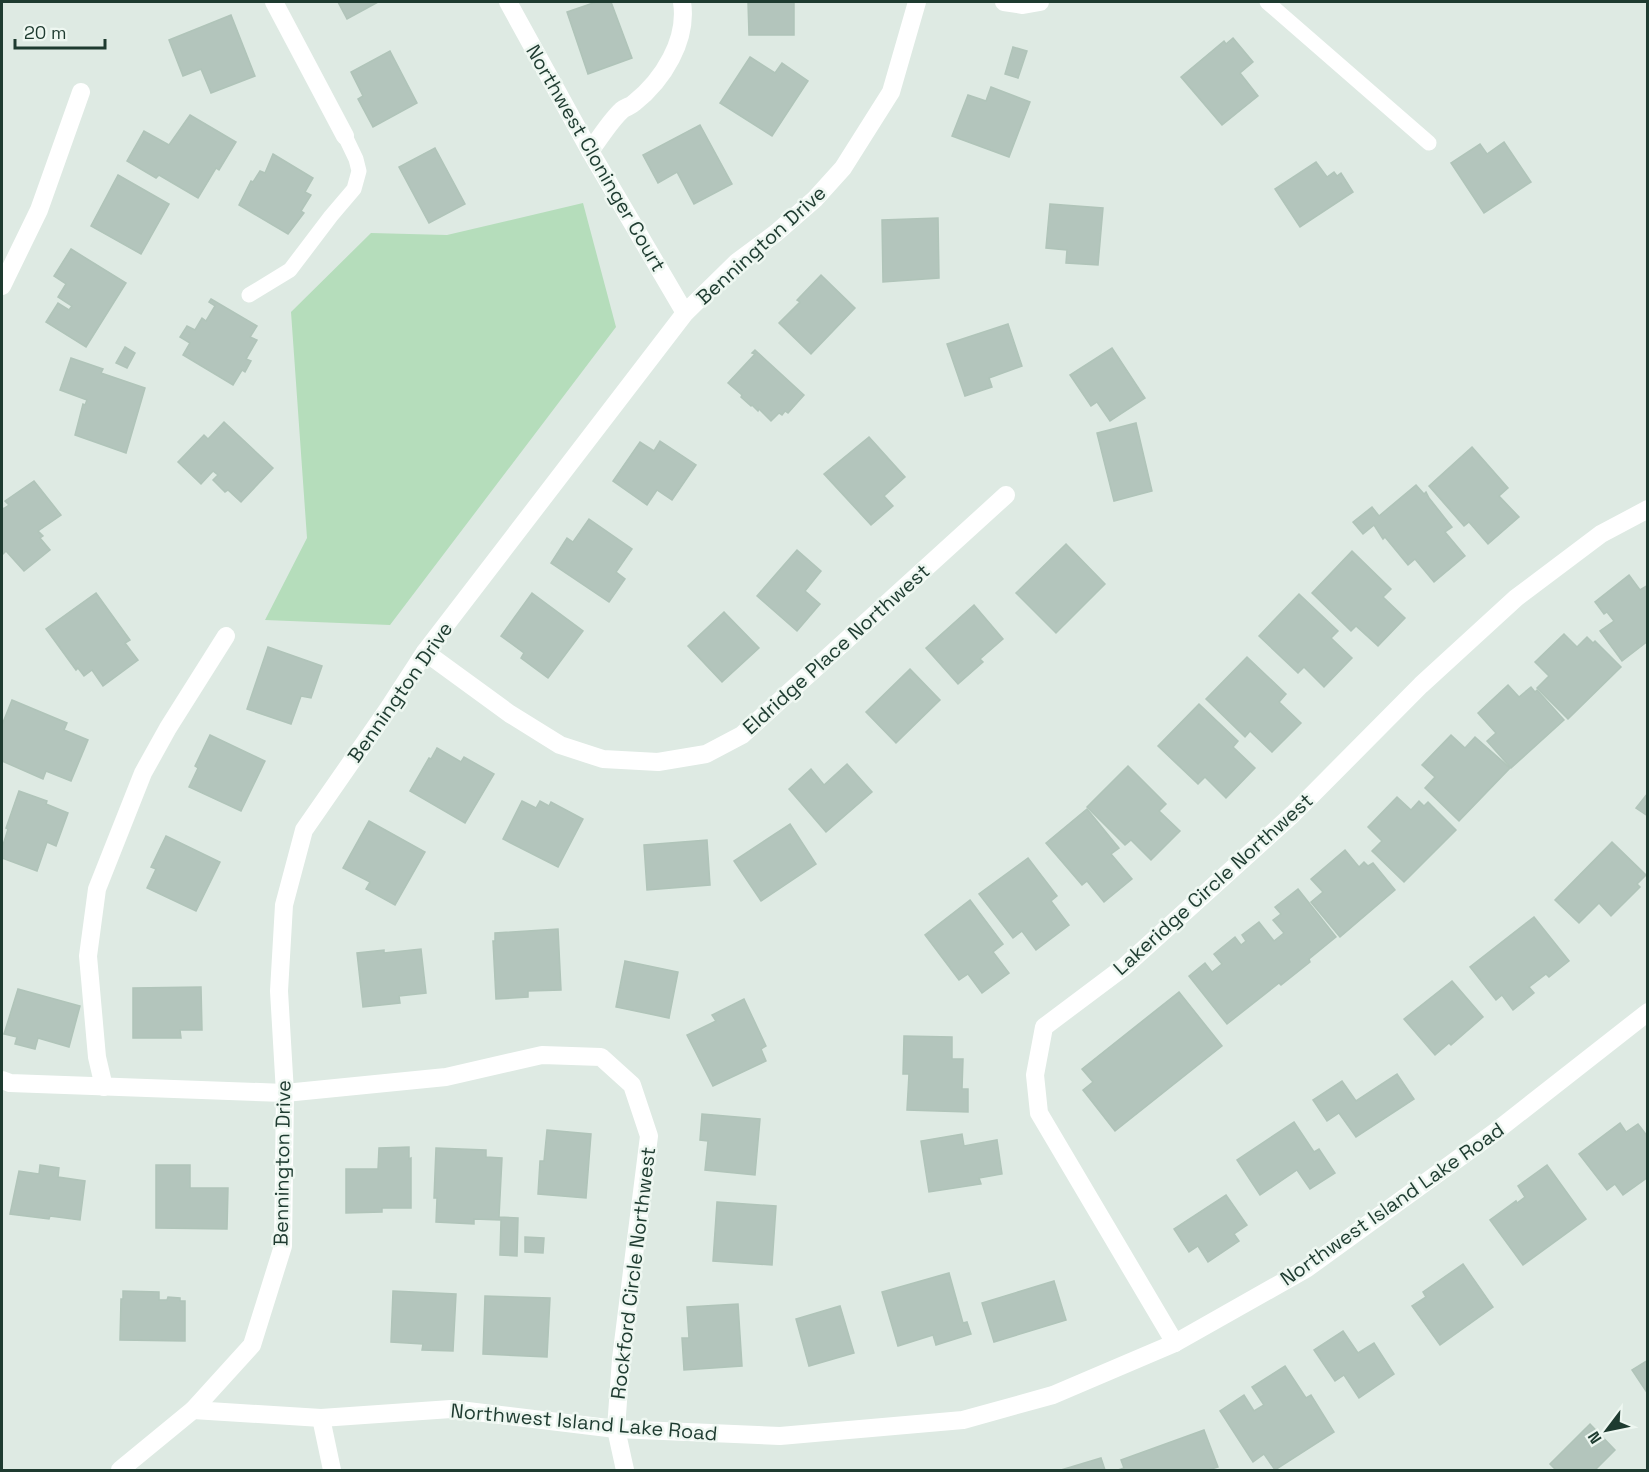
<svg xmlns="http://www.w3.org/2000/svg" width="1649" height="1472" font-family="'Space Grotesk',sans-serif">
  <style>
    .green { fill: #b5ddbb }
    .building { fill: #b3c5bc; stroke: #b0c4b9; stroke-width: 1.5 }
    .lines { fill: none; stroke-linecap: round; stroke-linejoin: round }
    .service { stroke: #fff; stroke-width: 15 }
    .minor { stroke: #fff; stroke-width: 18 }
    .labels { text-anchor: middle; dominant-baseline: central; stroke-width: 5; stroke-linejoin: round; paint-order: stroke }
    .street-label { font-size: 20px; fill: #1e3b30; stroke: #eef7f1 }
  </style>
  <rect width="100%" height="100%" fill="#deeae3"/>
  <!-- green -->
  <path class="green" d="M583 203 616 327 390 625 265 620 307 538 291 312 371 233 447 235Z"/>
  <!-- building -->
  <g class="building">
    <path d="M338 2H378L347 19Z"/>
    <path d="M596 2H611L632 58 588 74 567 12Z"/>
    <path d="M748 2H794V35H749Z"/>
    <path d="M231 15 255 76 211 93 201 69 183 76 169 40Z"/>
    <path d="M1233 38 1253 62 1240 73 1258 96 1222 125 1181 77 1224 41 1226 44Z"/>
    <path d="M1013 47 1027 51 1018 78 1005 74Z"/>
    <path d="M390 51 417 103 373 127 358 99 363 96 351 72Z"/>
    <path d="M750 57 775 73 782 63 808 81 772 136 720 103Z"/>
    <path d="M991 87 1030 102 1009 157 952 136 968 95 986 101Z"/>
    <path d="M190 115 236 142 219 170 216 168 198 198 159 175 156 178 127 161 144 131 169 145Z"/>
    <path d="M700 125 732 184 694 204 677 172 658 183 643 155Z"/>
    <path d="M1504 142 1531 182 1484 213 1451 163 1480 144 1487 154Z"/>
    <path d="M435 148 465 204 429 223 399 167Z"/>
    <path d="M273 154 313 178 305 192 311 195 301 211 304 213 288 234 239 205 251 181 253 182 260 171 265 173Z"/>
    <path d="M1316 162 1327 177 1334 172 1337 176 1341 173 1353 192 1300 227 1275 189Z"/>
    <path d="M118 175 169 204 141 254 91 226Z"/>
    <path d="M1050 204 1103 208 1098 265 1066 263 1067 250 1046 248Z"/>
    <path d="M938 218 939 278 883 282 882 220Z"/>
    <path d="M71 249 126 283 86 347 46 322 58 303 69 310 72 306 58 297 66 284 54 276Z"/>
    <path d="M821 275 855 308 811 354 779 323 800 302 797 300Z"/>
    <path d="M211 299 257 326 250 337 257 340 246 359 251 361 245 372 242 370 233 385 183 355 190 343 180 337 187 326 195 330 202 318 206 321 215 306 209 302Z"/>
    <path d="M1008 324 1022 366 989 378 992 387 965 396 947 344Z"/>
    <path d="M125 347 135 353 127 368 116 363Z"/>
    <path d="M1112 348 1145 398 1110 421 1097 402 1091 406 1070 375Z"/>
    <path d="M755 350 804 395 788 413 785 411 782 415 779 413 771 421 759 409 758 411 752 405 751 406 741 397 742 395 728 383 755 354 752 353Z"/>
    <path d="M71 358 103 369 101 373 145 388 126 453 75 435 83 404 85 405 87 400 60 390Z"/>
    <path d="M224 422 273 468 241 502 228 490 225 492 213 480 218 475 213 471 201 484 178 462 204 435 208 439Z"/>
    <path d="M1136 423 1152 491 1114 501 1097 433Z"/>
    <path d="M869 437 905 477 884 496 893 506 871 525 824 474Z"/>
    <path d="M660 441 696 465 672 500 657 490 647 505 613 481 640 442 654 451Z"/>
    <path d="M1472 447 1508 488 1499 496 1519 517 1488 544 1469 522 1464 526 1429 486Z"/>
    <path d="M34 481 61 515 38 531 43 536 40 538 50 550 24 571 6 551 2 555V506L3 509 9 505 5 501Z"/>
    <path d="M1416 485 1424 494 1426 492 1429 498 1452 527 1445 532 1465 556 1434 582 1415 559 1408 565 1385 537 1383 539 1374 525 1363 534 1353 522 1372 507 1379 516Z"/>
    <path d="M589 519 632 549 616 572 625 579 609 602 551 563 567 538 573 542Z"/>
    <path d="M1066 544 1105 584 1056 633 1016 593Z"/>
    <path d="M797 550 821 571 805 591 820 604 797 631 757 596Z"/>
    <path d="M1352 551 1391 589 1383 597 1405 618 1378 646 1356 626 1351 631 1312 593Z"/>
    <path d="M1629 575 1640 590 1648 585V641L1622 661 1600 631 1614 621 1607 612 1604 614 1595 602Z"/>
    <path d="M96 593 130 640 125 643 138 660 103 686 92 670 84 676 78 668 76 670 46 629Z"/>
    <path d="M532 593 583 631 548 678 521 658 524 653 501 636Z"/>
    <path d="M1299 594 1338 631 1331 638 1352 658 1324 687 1304 667 1298 673 1259 636Z"/>
    <path d="M974 605 1003 639 980 659 983 662 958 684 926 648Z"/>
    <path d="M724 612 759 648 722 682 688 646Z"/>
    <path d="M1564 634 1577 647 1587 637 1593 643 1595 641 1621 667 1568 719 1537 688 1549 676 1535 662Z"/>
    <path d="M268 647 322 666 311 698 301 696 291 724 247 709Z"/>
    <path d="M1247 657 1286 694 1279 702 1301 723 1272 752 1250 731 1245 737 1206 699Z"/>
    <path d="M910 669 940 700 896 743 866 712Z"/>
    <path d="M1508 685 1519 697 1531 687 1535 692 1537 690 1564 720 1511 768 1487 741 1496 733 1478 713Z"/>
    <path d="M12 700 67 723 64 730 88 740 71 781 46 771 43 779 2 761V725Z"/>
    <path d="M1199 704 1238 741 1233 747 1255 768 1226 798 1205 777 1198 784 1158 746Z"/>
    <path d="M210 735 265 761 241 811 189 787 198 768 195 766Z"/>
    <path d="M1451 735 1465 748 1475 737 1510 768 1459 821 1425 788 1435 777 1422 765Z"/>
    <path d="M437 748 461 762 464 757 494 774 465 823 410 791 429 758 431 759Z"/>
    <path d="M847 764 872 792 826 832 789 789 811 769 824 785Z"/>
    <path d="M1128 766 1166 804 1159 811 1180 831 1151 860 1131 840 1125 845 1087 807Z"/>
    <path d="M19 791 47 801 46 804 68 813 56 846 47 842 37 871 2 858V848L8 829 6 828Z"/>
    <path d="M1648 793V816L1636 808Z"/>
    <path d="M1397 797 1411 810 1419 801 1424 806 1428 802 1456 830 1404 882 1372 851 1382 841 1368 827Z"/>
    <path d="M522 801 536 808 540 801 549 806 551 802 583 819 558 867 503 839Z"/>
    <path d="M1087 809 1119 848 1111 854 1132 879 1104 902 1087 881 1082 885 1046 843Z"/>
    <path d="M369 821 425 852 395 905 366 889 370 882 343 868Z"/>
    <path d="M790 824 816 864 761 901 734 861Z"/>
    <path d="M166 836 220 862 196 911 147 888 156 869 151 867Z"/>
    <path d="M707 840 710 885 647 890 644 845Z"/>
    <path d="M1612 842 1646 875 1637 884 1640 887 1611 916 1599 903 1579 923 1555 900Z"/>
    <path d="M1345 850 1359 867 1364 862 1368 866 1373 863 1395 890 1340 937 1311 902 1323 892 1311 879Z"/>
    <path d="M1028 858 1057 896 1051 901 1069 925 1036 950 1022 931 1013 938 979 894Z"/>
    <path d="M1298 889 1336 937 1309 959 1310 962 1281 985 1279 983 1227 1024 1189 976 1205 963 1212 972 1222 964 1214 954 1235 937 1241 945 1246 941 1242 935 1259 922 1274 941 1284 933 1273 920 1281 914 1275 907Z"/>
    <path d="M970 900 1003 944 993 952 1009 973 982 993 968 974 959 980 925 935Z"/>
    <path d="M1534 917 1569 961 1549 977 1546 974 1529 987 1534 993 1513 1010 1502 995 1496 1000 1470 967Z"/>
    <path d="M558 929 561 990 528 991V997L496 999 493 941H495V933Z"/>
    <path d="M421 949 426 993 399 996 400 1003 363 1007 357 953 384 950V953Z"/>
    <path d="M625 961 678 972 669 1018 616 1007Z"/>
    <path d="M1452 981 1483 1017 1451 1045 1449 1043 1435 1055 1404 1019Z"/>
    <path d="M201 987 202 1030H180L181 1038H133V988Z"/>
    <path d="M18 989 80 1006 69 1047 38 1038 35 1049 15 1044 17 1037 4 1034Z"/>
    <path d="M1179 992 1222 1046 1115 1131 1083 1090 1093 1082 1082 1069Z"/>
    <path d="M744 999 766 1046 761 1049 766 1061 713 1086 687 1035 716 1021 712 1015Z"/>
    <path d="M904 1036 952 1037V1059H963L962 1089H968V1112L907 1110 909 1074H903Z"/>
    <path d="M1397 1074 1414 1099 1356 1137 1339 1113 1327 1121 1313 1100 1342 1081 1356 1101Z"/>
    <path d="M702 1114 760 1119 755 1175 705 1170 708 1141 700 1140Z"/>
    <path d="M1294 1122 1314 1152 1319 1149 1335 1173 1310 1189 1297 1170 1260 1195 1237 1160Z"/>
    <path d="M1620 1123 1626 1132 1638 1124 1648 1137V1177L1623 1195 1615 1184 1607 1190 1579 1154Z"/>
    <path d="M547 1130 591 1134 586 1198 538 1194 540 1161H544Z"/>
    <path d="M962 1134 964 1146 997 1140 1002 1174 979 1178 981 1184 929 1192 921 1141Z"/>
    <path d="M409 1147V1159L411 1158V1208H382V1212L346 1213V1169H378L379 1148Z"/>
    <path d="M436 1148 486 1150V1157L502 1158 499 1217 518 1218 517 1256 500 1255 501 1220 474 1219V1224L436 1222 437 1198H434Z"/>
    <path d="M40 1165 59 1168 58 1177 85 1181 80 1220 50 1216 49 1219 10 1214 19 1171 39 1174Z"/>
    <path d="M156 1165H190V1188H228L227 1229 156 1228Z"/>
    <path d="M1547 1165 1586 1219 1523 1265 1490 1220 1516 1201 1517 1203 1525 1197 1518 1186Z"/>
    <path d="M1226 1195 1247 1225 1234 1234 1239 1241 1208 1262 1198 1246 1189 1252 1174 1229Z"/>
    <path d="M717 1202 776 1206 772 1265 713 1261Z"/>
    <path d="M525 1237 544 1238 543 1253 525 1252Z"/>
    <path d="M1463 1264 1493 1307 1440 1345 1412 1306 1426 1297 1423 1292Z"/>
    <path d="M949 1273 963 1323 967 1322 971 1334 936 1345 933 1335 898 1346 882 1292Z"/>
    <path d="M1054 1281 1066 1320 994 1342 982 1303Z"/>
    <path d="M123 1291 159 1292V1300H167L168 1297 180 1298V1301H185V1341L120 1340 121 1299H123Z"/>
    <path d="M393 1291 456 1294 453 1351 422 1350 423 1344 391 1342Z"/>
    <path d="M485 1296 550 1298 547 1357 483 1354Z"/>
    <path d="M738 1304 742 1366 684 1370 682 1338H689L687 1307Z"/>
    <path d="M840 1306 854 1353 809 1366 796 1319Z"/>
    <path d="M1343 1331 1358 1353 1374 1343 1394 1374 1359 1398 1344 1375 1335 1381 1314 1350Z"/>
    <path d="M1648 1360V1394L1632 1370Z"/>
    <path d="M1285 1366 1306 1398 1311 1395 1334 1432 1275 1470 1264 1454 1253 1462 1220 1411 1244 1395 1254 1411 1264 1405 1252 1387Z"/>
    <path d="M1590 1424 1615 1450 1595 1470H1556L1550 1464Z"/>
    <path d="M1204 1430 1218 1467 1208 1470H1118L1124 1468 1121 1460Z"/>
    <path d="M1101 1458 1105 1470H1061Z"/>
  </g>
  <g class="lines">
    <!-- service -->
    <g class="service">
      <path d="M1267 2 1429 143"/>
      <path d="M249 295 290 270 331 216 354 189 359 171 356 159 345 136"/>
    </g>
    <!-- minor -->
    <g class="minor">
      <path d="M274 2 345 136"/>
      <path d="M508 2 590 151 685 313"/>
      <path d="M1004 2 1023 5 1040 2"/>
      <path d="M590 151C600 138 610 121 622 110 626 107 631 106 634 103 663 80 688 40 682 2"/>
      <path d="M2 286 39 210 81 92"/>
      <path d="M425 652 510 714 560 745 603 759 658 762 706 754 742 735 1006 495"/>
      <path d="M2 1080 10 1083 285 1093 446 1077 542 1055 601 1057 632 1085 649 1136 621 1359 616 1429 625 1470"/>
      <path d="M104 1087 97 1057 88 956 97 889 143 773 168 728 226 636"/>
      <path d="M1175 1343 1039 1113 1035 1075 1044 1027 1124 967 1293 814 1421 685 1516 598 1601 534 1648 509"/>
      <path d="M193 1410 321 1418 451 1409 616 1429 780 1436 963 1420 1053 1395 1175 1343 1306 1269 1495 1132 1648 1012"/>
      <path d="M321 1418 332 1470"/>
      <path d="M120 1470 193 1410 252 1345 283 1246 285 1093 279 991 284 905 304 830 388 709 425 652 685 313 737 262 776 233 815 199 843 168 891 92 917 2"/>
    </g>
  </g>
  <g class="labels">
    <!-- street labels -->
    <g class="street-label">
      <text transform="translate(596 158) rotate(60)">Northwest Cloninger Court</text>
      <text transform="translate(761 245) rotate(-42)">Bennington Drive</text>
      <text transform="translate(836 649) rotate(-42)">Eldridge Place Northwest</text>
      <text transform="translate(400 692) rotate(-55)">Bennington Drive</text>
      <text transform="translate(1213 884) rotate(-42)">Lakeridge Circle Northwest</text>
      <text transform="translate(282 1163) rotate(-89)">Bennington Drive</text>
      <text transform="translate(1392 1204) rotate(-35)">Northwest Island Lake Road</text>
      <text transform="translate(633 1273) rotate(-83)">Rockford Circle Northwest</text>
      <text transform="translate(584 1422) rotate(5)">Northwest Island Lake Road</text>
    </g>
  </g>
  <!-- border -->
  <rect width="1649" height="1472" fill="none" stroke="#1e3b30" stroke-width="6"/>
  <!-- north arrow -->
  <g transform="translate(1607 1430) rotate(238)" stroke="#eef7f1" stroke-width="4.5" paint-order="stroke">
  <path d="M0-4.5L10 22L0 15L-10 22Z" fill="#1e3b30"/>
  <text y="-9" font-size="16" font-weight="bold" text-anchor="middle" fill="#1e3b30">N</text>
  </g>
  <!-- scale -->
  <path d="M15 39v9h90v-9" fill="none" stroke="#1e3b30" stroke-width="3"/>
  <text x="24" y="39" font-size="18" fill="#1e3b30" stroke="#eef7f1" stroke-width="4.5" paint-order="stroke">20 m</text>
</svg>
